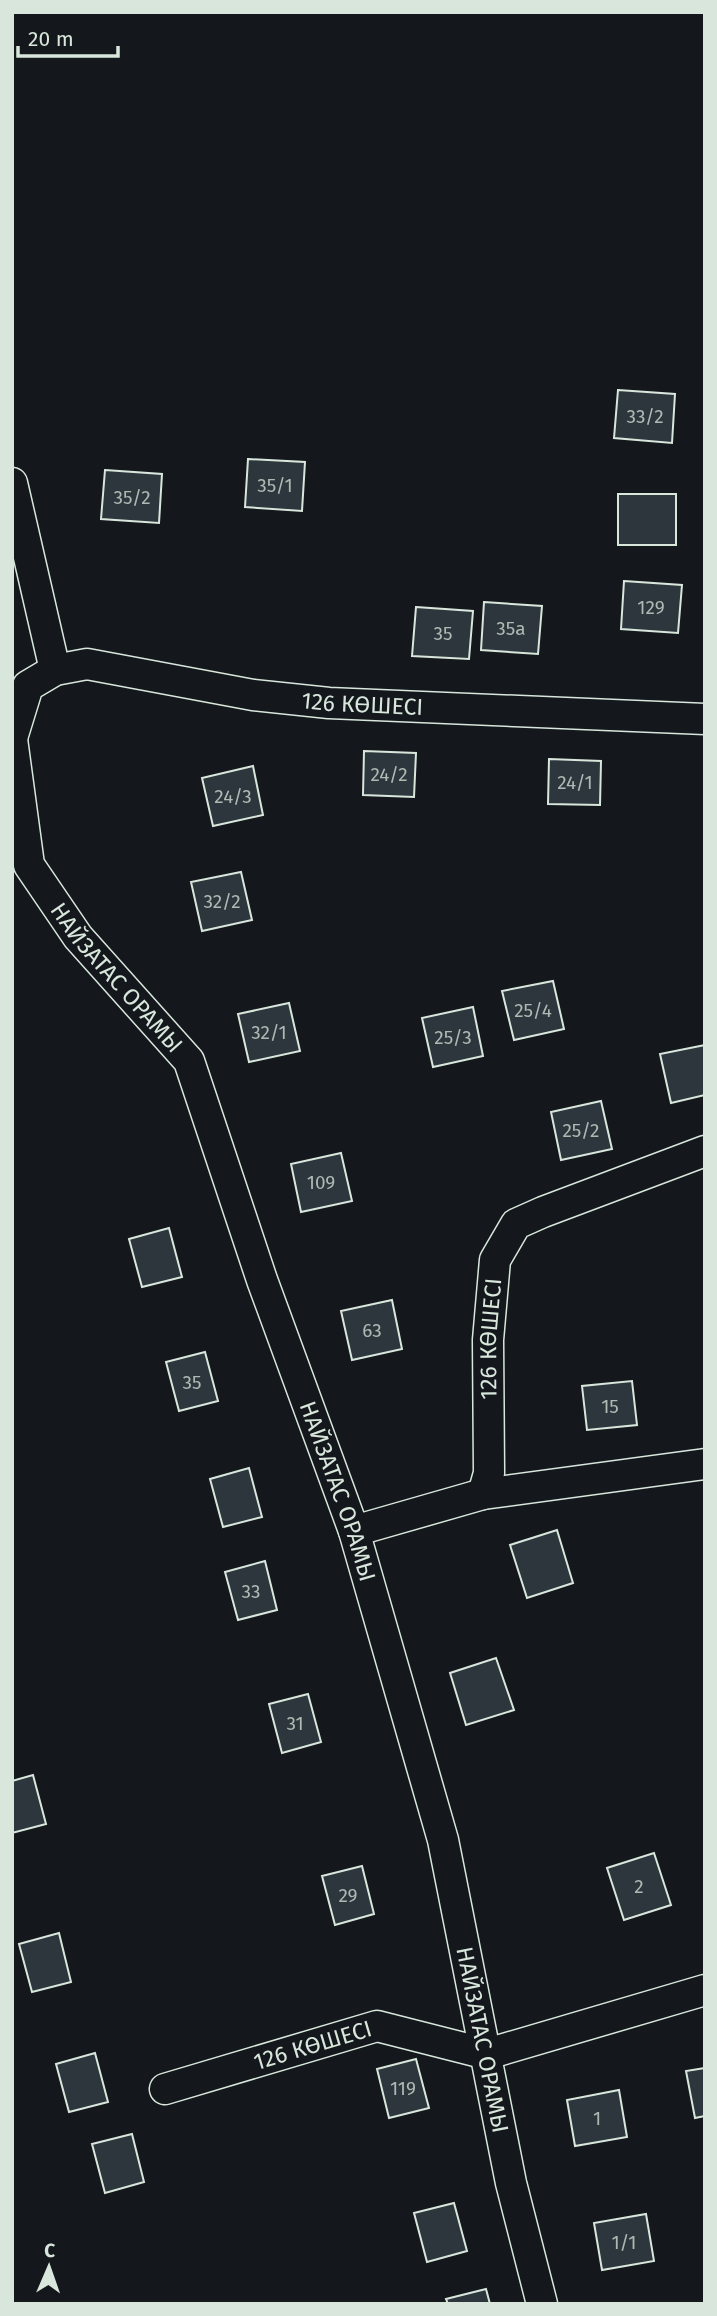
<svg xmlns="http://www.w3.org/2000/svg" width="717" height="2316" font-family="'Fira Sans',sans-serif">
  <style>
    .building { fill: #2c363c; stroke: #d8e6dc; stroke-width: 2 }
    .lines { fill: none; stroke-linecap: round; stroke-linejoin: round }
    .street-casing { stroke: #d8e6dc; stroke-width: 33 }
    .street { stroke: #14181c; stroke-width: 30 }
    .labels { text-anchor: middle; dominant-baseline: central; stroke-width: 5; stroke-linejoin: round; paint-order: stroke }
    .number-label { font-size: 19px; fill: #adbab4 }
    .street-label { font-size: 23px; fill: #d8e6dc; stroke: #14181c }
  </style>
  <rect width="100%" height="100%" fill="#14181c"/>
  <!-- building -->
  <g class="building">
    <path d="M618 390 675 394 672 443 614 438Z"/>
    <path d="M248 459 305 462 302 511 245 507Z"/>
    <path d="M105 470 162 474 159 523 101 519Z"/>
    <rect x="618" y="494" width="58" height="51"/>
    <path d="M624 581 682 585 678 633 621 629Z"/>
    <path d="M484 602 542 606 538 654 481 650Z"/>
    <path d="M416 607 473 611 469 659 412 656Z"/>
    <path d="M364 751 416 753 414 797 363 795Z"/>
    <path d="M549 759 601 761 600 805 548 804Z"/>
    <path d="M253 766 263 815 213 826 202 778Z"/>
    <path d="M241 872 252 920 202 931 191 882Z"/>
    <path d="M553 981 564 1029 514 1040 502 991Z"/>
    <path d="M289 1003 300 1051 249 1062 238 1014Z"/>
    <path d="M473 1007 483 1056 433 1067 422 1018Z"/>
    <path d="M705 1045V1095L671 1103 660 1054Z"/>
    <path d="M601 1101 612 1149 561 1160 551 1112Z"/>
    <path d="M341 1153 352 1201 301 1212 291 1164Z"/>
    <path d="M169 1228 182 1277 142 1287 129 1239Z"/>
    <path d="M392 1300 402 1349 352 1360 341 1311Z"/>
    <path d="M205 1352 218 1401 179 1411 166 1362Z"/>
    <path d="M632 1381 637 1425 587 1430 582 1386Z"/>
    <path d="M249 1468 262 1517 223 1527 210 1479Z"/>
    <path d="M557 1530 573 1583 527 1598 510 1545Z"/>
    <path d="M265 1561 277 1610 238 1620 225 1572Z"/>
    <path d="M496 1658 514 1710 466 1725 450 1673Z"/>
    <path d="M308 1694 321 1742 282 1753 269 1704Z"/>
    <path d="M33 1775 46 1824 12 1833V1781Z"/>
    <path d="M654 1853 671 1905 624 1920 607 1868Z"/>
    <path d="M362 1866 374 1914 335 1925 322 1876Z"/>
    <path d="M59 1933 71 1982 32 1992 19 1944Z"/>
    <path d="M95 2053 108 2102 69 2112 56 2064Z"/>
    <path d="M416 2059 429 2108 389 2118 377 2069Z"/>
    <path d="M705 2068V2116L695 2118 686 2071Z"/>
    <path d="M619 2090 627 2137 575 2146 567 2100Z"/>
    <path d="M132 2134 144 2182 105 2193 92 2144Z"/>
    <path d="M454 2203 467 2251 427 2262 414 2213Z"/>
    <path d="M646 2214 654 2261 602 2270 594 2223Z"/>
    <path d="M486 2289 490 2304H448L446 2299Z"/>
  </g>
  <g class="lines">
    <defs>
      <g id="street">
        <path d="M12 483 55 670"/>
        <path id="s1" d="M12 738 28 686 55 670 87 664 253 695 329 703 705 719"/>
        <path id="s2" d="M12 739 29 865 78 937 189 1061 262 1280 354 1531 443 1840 511 2183 542 2304"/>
        <path id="s3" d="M483 1494 489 1473 488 1340 495 1260 516 1224 543 1212 705 1151"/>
        <path d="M354 1531 483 1494 705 1464"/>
        <path id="s4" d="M165 2089 377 2026 487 2054 705 1990"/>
      </g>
    </defs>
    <!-- street casing -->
    <use href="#street" class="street-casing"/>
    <!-- street -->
    <use href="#street" class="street"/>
  </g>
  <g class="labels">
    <!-- number labels -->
    <g class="number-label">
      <text x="645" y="416">33/2</text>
      <text x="275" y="485">35/1</text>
      <text x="132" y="497">35/2</text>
      <text x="651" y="607">129</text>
      <text x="511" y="628">35а</text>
      <text x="443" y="633">35</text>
      <text x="389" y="774">24/2</text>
      <text x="575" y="782">24/1</text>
      <text x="233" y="796">24/3</text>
      <text x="222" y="901">32/2</text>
      <text x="533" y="1010">25/4</text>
      <text x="269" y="1032">32/1</text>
      <text x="453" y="1037">25/3</text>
      <text x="581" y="1130">25/2</text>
      <text x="321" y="1182">109</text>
      <text x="372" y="1330">63</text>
      <text x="192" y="1382">35</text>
      <text x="610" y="1406">15</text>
      <text x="251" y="1591">33</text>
      <text x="295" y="1723">31</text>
      <text x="639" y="1886">2</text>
      <text x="348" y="1895">29</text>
      <text x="403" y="2088">119</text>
      <text x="597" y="2118">1</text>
      <text x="624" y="2242">1/1</text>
    </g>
    <!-- street labels -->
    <g class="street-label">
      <text stroke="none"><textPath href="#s1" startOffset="397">126 КӨШЕСІ</textPath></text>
      <text stroke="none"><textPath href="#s2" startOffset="270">НАЙЗАТАС ОРАМЫ</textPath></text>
      <text stroke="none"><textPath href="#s3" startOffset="156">126 КӨШЕСІ</textPath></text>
      <text stroke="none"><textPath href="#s2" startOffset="836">НАЙЗАТАС ОРАМЫ</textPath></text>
      <text stroke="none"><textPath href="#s2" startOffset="1404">НАЙЗАТАС ОРАМЫ</textPath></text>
      <text stroke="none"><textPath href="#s4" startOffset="154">126 КӨШЕСІ</textPath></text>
    </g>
  </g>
  <!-- border -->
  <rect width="717" height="2316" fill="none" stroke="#d8e6dc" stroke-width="28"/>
  <!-- north arrow -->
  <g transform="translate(49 2267) rotate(2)" stroke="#14181c" stroke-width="5" paint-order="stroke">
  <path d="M0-5L12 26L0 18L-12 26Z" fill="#d8e6dc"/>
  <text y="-10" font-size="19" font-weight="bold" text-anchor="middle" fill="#d8e6dc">С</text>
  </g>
  <!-- scale -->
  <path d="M18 46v10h100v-10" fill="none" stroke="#d8e6dc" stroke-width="3.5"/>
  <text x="28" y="46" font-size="21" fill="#d8e6dc" stroke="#14181c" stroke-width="5" paint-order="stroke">20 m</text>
</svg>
